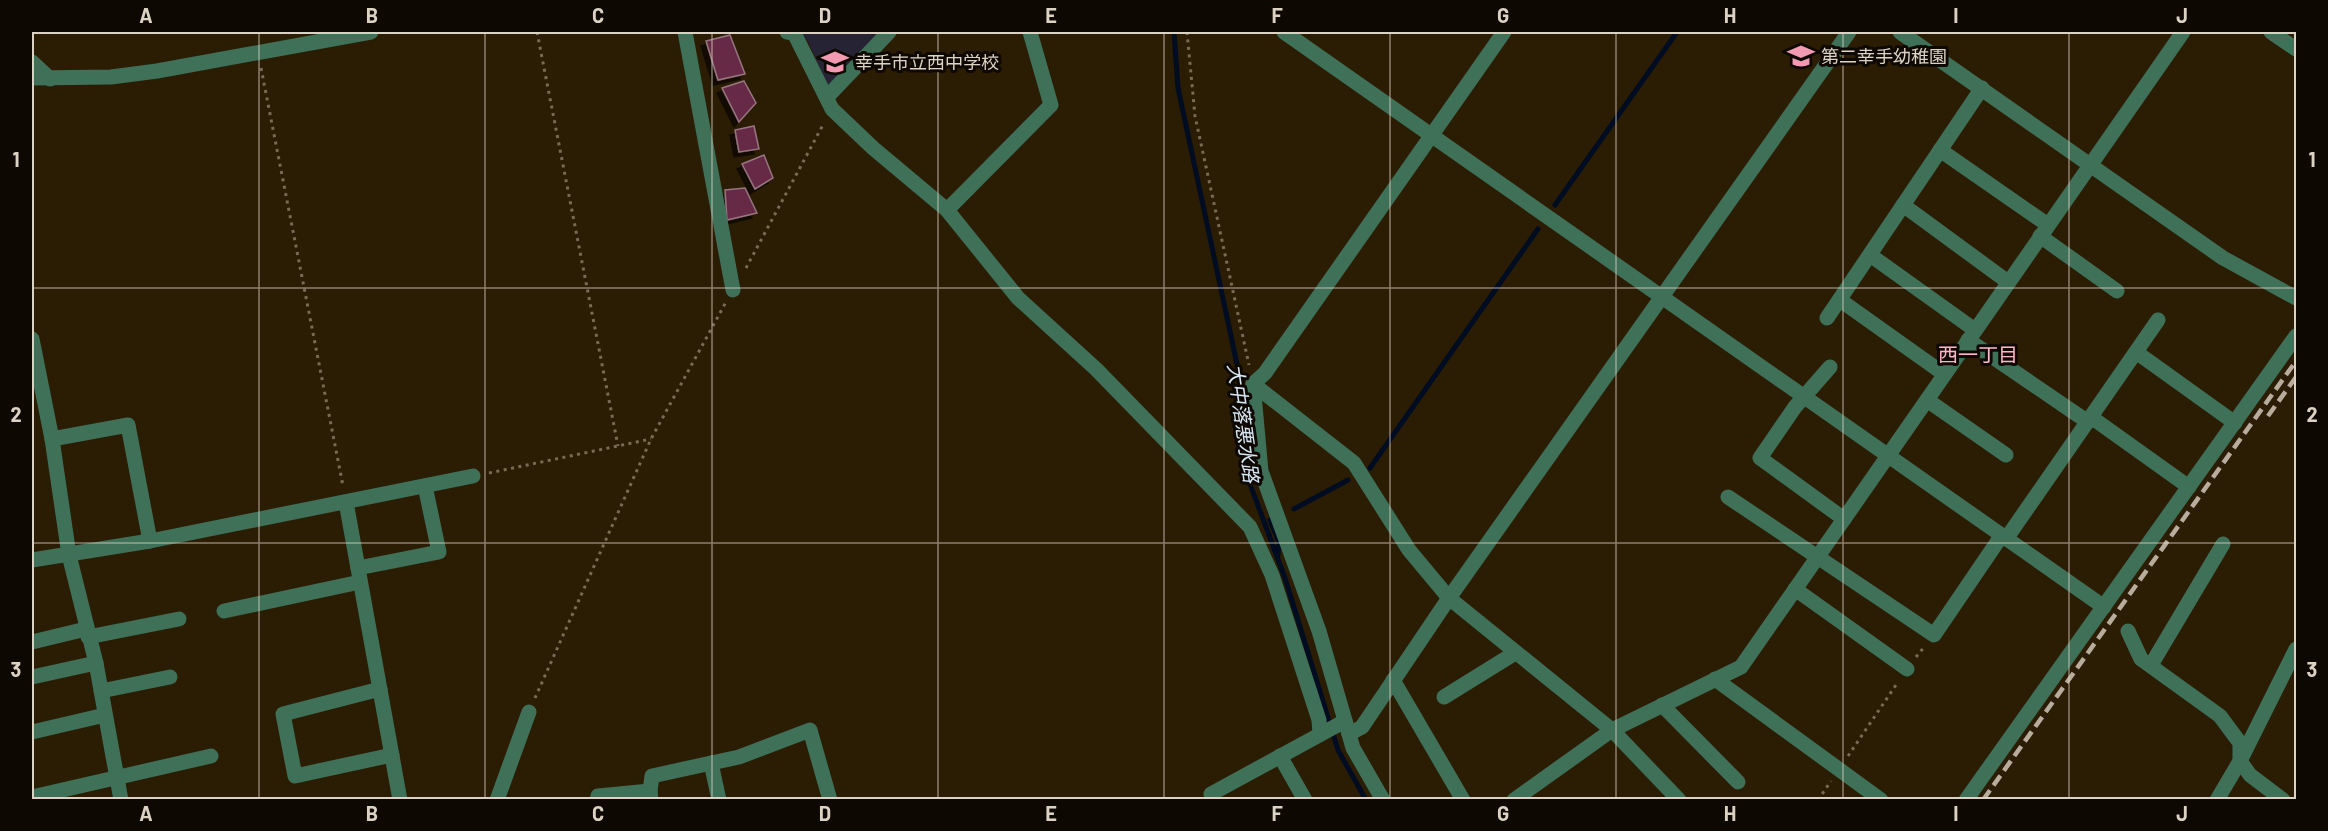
<svg xmlns="http://www.w3.org/2000/svg" width="2328" height="831" font-family="Barlow,'Noto Sans JP',sans-serif">
  <style>
    .education { fill: #262434 }
    .lines { fill: none; stroke-linecap: round; stroke-linejoin: round }
    .stream { stroke: #000c21; stroke-width: 5 }
    .building { fill: #662c46; stroke: #967581; stroke-width: 1.5; filter: url(#shadow) }
    .path { stroke: #786b57; stroke-width: 3; stroke-dasharray: 3 4.5; stroke-linecap: butt }
    .minor { stroke: #3f7058; stroke-width: 15 }
    .rail { stroke: #b8ad9d; stroke-width: 4.5; stroke-dasharray: 12 6; stroke-linecap: butt }
    .grid { fill: none; stroke: #dcd2c4; stroke-width: 1.5; stroke-opacity: 0.55 }
    .labels { text-anchor: middle; dominant-baseline: central; stroke-width: 6; stroke-linejoin: round; paint-order: stroke }
    .poi-label { font-size: 18px; fill: #dcd2c4; stroke: #0e0802; text-anchor: start }
    .neighbourhood-label { font-size: 20px; fill: #fbb8ca; stroke: #0e0802 }
    .water-label { font-size: 20px; font-style: italic; fill: #d8e6f3; stroke: #0e0802 }
    .neatline { fill: none; stroke: #dcd2c4; stroke-width: 2 }
    .grid-label { font-size: 20px; text-anchor: middle; font-weight: bold; fill: #dcd2c4 }
  </style>
  <defs>
    <filter id="shadow"><feDropShadow dx="-5" dy="5" stdDeviation="0" flood-color="#0009"/></filter>
  </defs>
  <rect width="100%" height="100%" fill="#2b1c04"/>
  <!-- education -->
  <path class="education" d="M799 32H882L832 86 826 83 808 41Z"/>
  <g class="lines">
    <!-- stream -->
    <g class="stream">
      <path d="M1174 32 1178 88 1241 383 1250 484 1285 578 1338 750 1366 800"/>
      <path d="M1555 205 1677 32"/>
      <path d="M1370 468 1538 229"/>
      <path d="M1294 509 1348 480"/>
      <path d="M1270 520 1279 542 1278 555"/>
    </g>
  </g>
  <!-- building -->
  <g class="building">
    <path d="M730 35 745 74 718 80 706 41Z"/>
    <path d="M744 81 756 103 739 122 722 88Z"/>
    <path d="M754 126 759 149 739 152 735 130Z"/>
    <path d="M764 155 773 178 755 189 742 164Z"/>
    <path d="M745 188 757 213 727 220 725 190Z"/>
  </g>
  <g class="lines">
    <!-- path -->
    <g class="path">
      <path d="M537 32 618 446"/>
      <path d="M1187 32 1195 116 1249 365"/>
      <path d="M261 68 343 486"/>
      <path d="M746 268 824 123"/>
      <path d="M489 473 651 439"/>
      <path d="M1916 657 1925 646"/>
      <path d="M535 698 651 439 726 302"/>
      <path d="M1848 756 1898 682"/>
      <path d="M1818 800 1831 781"/>
    </g>
    <!-- minor -->
    <g class="minor">
      <path d="M685 32 733 290"/>
      <path d="M787 32 794 33 832 109 873 148 947 210 1018 298 1096 369 1250 527 1272 575 1319 720 1320 734"/>
      <path d="M1284 32 2104 607"/>
      <path d="M1504 32 1265 373 1253 384 1354 463 1409 550 1449 598 1612 730 1679 800"/>
      <path d="M1900 32 2223 258 2296 298"/>
      <path d="M2271 32 2296 49"/>
      <path d="M32 62 50 79"/>
      <path d="M32 78 111 77 157 71 371 32"/>
      <path d="M827 97 889 32"/>
      <path d="M1940 150 2048 225"/>
      <path d="M1903 205 2008 282"/>
      <path d="M947 210 1051 105 1030 32"/>
      <path d="M2040 236 2117 291"/>
      <path d="M1870 255 1975 330"/>
      <path d="M1840 300 1944 374"/>
      <path d="M1827 318 1982 88"/>
      <path d="M32 339 52 439 69 555 96 663 121 800"/>
      <path d="M1968 340 2088 422"/>
      <path d="M2136 352 2235 423"/>
      <path d="M1830 367 1795 407 1760 458 1844 519"/>
      <path d="M1253 384 1261 471 1319 631 1353 748 1383 800"/>
      <path d="M1927 400 2006 455"/>
      <path d="M2091 417 2189 487"/>
      <path d="M52 439 128 425 150 541"/>
      <path d="M1728 497 1934 635 2002 535"/>
      <path d="M346 502 400 800"/>
      <path d="M2006 539 2158 320"/>
      <path d="M32 560 150 541 473 476"/>
      <path d="M358 568 439 552 425 486"/>
      <path d="M1795 589 1907 669"/>
      <path d="M224 611 360 582"/>
      <path d="M2128 631 2141 659 2220 716 2240 743V761L2250 775 2283 800"/>
      <path d="M88 637 179 619"/>
      <path d="M32 642 86 629"/>
      <path d="M2151 665 2223 544"/>
      <path d="M32 677 96 663"/>
      <path d="M1715 679 1881 800"/>
      <path d="M1393 680 1463 800"/>
      <path d="M380 689 283 714 295 776 392 755"/>
      <path d="M101 691 170 677"/>
      <path d="M1444 697 1515 653"/>
      <path d="M1662 705 1738 782"/>
      <path d="M32 732 105 715"/>
      <path d="M1349 734 1362 727 1449 598 1849 32"/>
      <path d="M1280 756 1305 800"/>
      <path d="M711 763 719 800"/>
      <path d="M650 791 652 776 739 757 810 730 830 800"/>
      <path d="M32 797 211 756"/>
      <path d="M497 800 529 712"/>
      <path d="M597 800 598 796 650 791 651 800"/>
      <path d="M1214 800 1211 794 1345 721"/>
      <path d="M1514 800 1612 730 1741 667 2183 32"/>
      <path d="M1966 800 2296 336"/>
      <path d="M2217 800 2240 761 2296 649"/>
    </g>
    <!-- rail -->
    <g class="rail">
      <path d="M2268 416 2296 377"/>
      <path d="M1983 800 2296 361"/>
    </g>
  </g>
  <!-- grid -->
  <path class="grid" d="M259 32V800M485 32V800M712 32V800M938 32V800M1164 32V800M1390 32V800M1616 32V800M1843 32V800M2069 32V800M32 288H2296M32 543H2296"/>
  <!-- icons -->
  <defs>
    <symbol id="school-bare" viewBox="-9 -9 18 18"><path d="M0-5L7-2L0 1L-7-2ZM-4 1L0 2.5L4 1V4Q0 6-4 4Z" fill="#f19ab2" stroke="#0e0802" stroke-width="2.5" paint-order="stroke"/></symbol>
  </defs>
  <g fill-rule="evenodd">
    <use href="#school-bare" x="1782" y="37" width="38" height="38"/>
    <use href="#school-bare" x="816" y="43" width="38" height="38"/>
  </g>
  <g class="labels">
    <!-- poi labels -->
    <g class="poi-label">
      <text x="1821" y="56">第二幸手幼稚園</text>
      <text x="855" y="62">幸手市立西中学校</text>
    </g>
    <!-- neighbourhood labels -->
    <g class="neighbourhood-label">
      <text x="1978" y="354">西一丁目</text>
    </g>
    <!-- water labels -->
    <g class="water-label">
      <text transform="translate(1244 423) rotate(82)">大中落悪水路</text>
    </g>
  </g>
  <!-- border -->
  <rect width="2328" height="831" fill="none" stroke="#0e0802" stroke-width="66"/>
  <rect x="33" y="33" width="2262" height="765" class="neatline"/>
  <g class="grid-label">
    <text x="146" y="23">A</text>
    <text x="372" y="23">B</text>
    <text x="598" y="23">C</text>
    <text x="825" y="23">D</text>
    <text x="1051" y="23">E</text>
    <text x="1277" y="23">F</text>
    <text x="1503" y="23">G</text>
    <text x="1730" y="23">H</text>
    <text x="1956" y="23">I</text>
    <text x="2182" y="23">J</text>
    <text x="16" y="167">1</text>
    <text x="2312" y="167">1</text>
    <text x="16" y="422">2</text>
    <text x="2312" y="422">2</text>
    <text x="16" y="677">3</text>
    <text x="2312" y="677">3</text>
    <text x="146" y="821">A</text>
    <text x="372" y="821">B</text>
    <text x="598" y="821">C</text>
    <text x="825" y="821">D</text>
    <text x="1051" y="821">E</text>
    <text x="1277" y="821">F</text>
    <text x="1503" y="821">G</text>
    <text x="1730" y="821">H</text>
    <text x="1956" y="821">I</text>
    <text x="2182" y="821">J</text>
  </g>
</svg>
